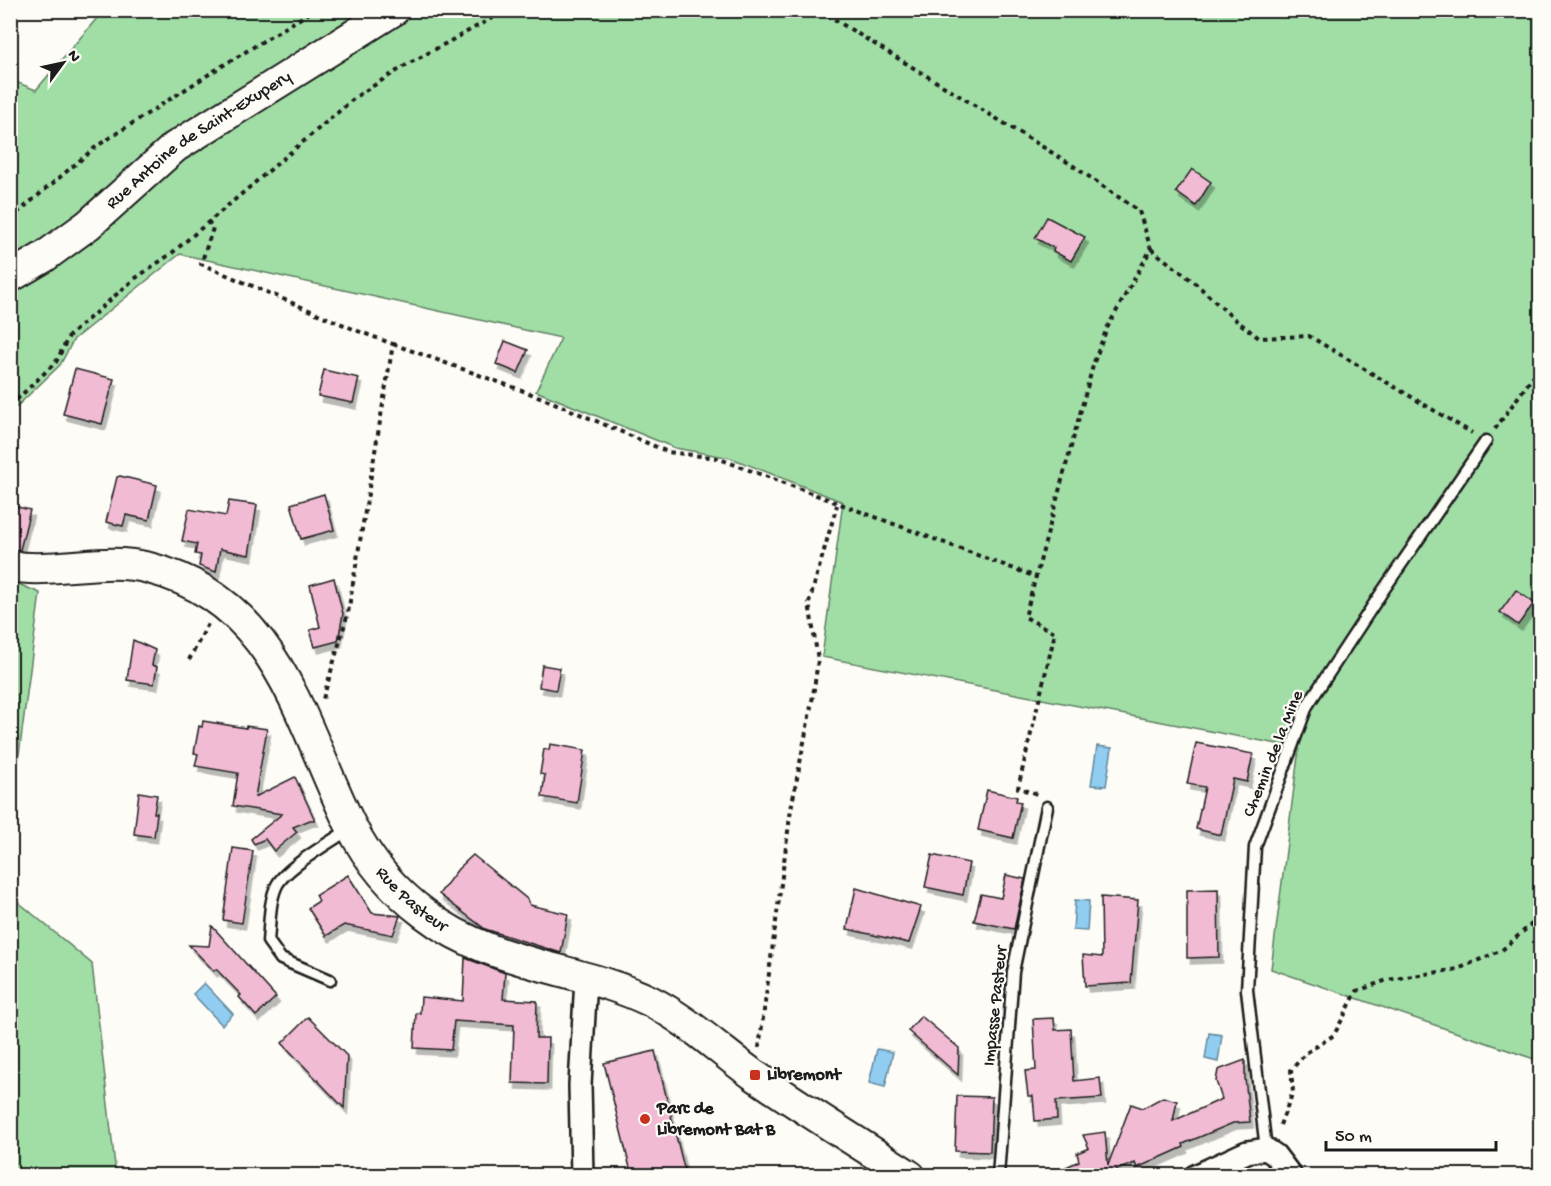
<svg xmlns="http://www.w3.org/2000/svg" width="1551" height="1186" font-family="'Gochi Hand',sans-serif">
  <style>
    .green { fill: #a1dea6; stroke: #5e7d61; stroke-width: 1.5 }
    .water { fill: #90cdf1; stroke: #62869c; stroke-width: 1.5 }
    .building { fill: #f1bbd4; stroke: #1c1c1c; stroke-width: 1.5; filter: url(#shadow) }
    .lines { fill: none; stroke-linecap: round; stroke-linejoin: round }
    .lane-casing { stroke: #1c1c1c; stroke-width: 15 }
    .street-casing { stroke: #1c1c1c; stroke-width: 26 }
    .secondary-casing { stroke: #1c1c1c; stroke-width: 34 }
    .path { stroke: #1c1c1c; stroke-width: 4; stroke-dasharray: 4.5 4.5; stroke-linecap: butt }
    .lane { stroke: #fdfcf7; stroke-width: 10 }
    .street { stroke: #fdfcf7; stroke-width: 21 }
    .secondary { stroke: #fdfcf7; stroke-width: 30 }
    .poi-dot { fill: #c8321e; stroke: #fdfcf7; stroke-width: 2 }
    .labels { text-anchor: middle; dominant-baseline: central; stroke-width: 4.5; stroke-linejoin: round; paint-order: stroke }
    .street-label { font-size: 18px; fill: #1c1c1c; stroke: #fdfcf7 }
    .poi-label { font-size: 18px; font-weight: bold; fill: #1c1c1c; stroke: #fdfcf7; text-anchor: start }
  </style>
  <defs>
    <filter id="shadow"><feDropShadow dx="3.5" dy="6" stdDeviation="0" flood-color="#0004"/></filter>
  </defs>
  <rect width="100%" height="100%" fill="#fdfcf7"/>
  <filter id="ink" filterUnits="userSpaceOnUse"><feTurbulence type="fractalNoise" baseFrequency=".0167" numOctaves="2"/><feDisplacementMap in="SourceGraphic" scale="12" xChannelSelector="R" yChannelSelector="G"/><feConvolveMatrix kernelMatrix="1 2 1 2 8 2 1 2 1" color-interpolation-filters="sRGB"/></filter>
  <g filter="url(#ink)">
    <!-- green -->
    <g class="green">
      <path d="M103 11H1540V1061L1271 969 1299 748 822 657 843 502 731 458 675 448 536 391 561 338 180 254 74 339 60 365 11 412V80L36 90Z"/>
      <path d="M11 581 40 593 11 816Z"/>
      <path d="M10 895 92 964 116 1175H11Z"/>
    </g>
    <!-- water -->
    <g class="water">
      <path d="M1097 746 1112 748 1106 786 1091 785Z"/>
      <path d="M1075 900 1089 901 1087 931 1073 930Z"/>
      <path d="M204 983 233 1014 222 1025 193 994Z"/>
      <path d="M1209 1033 1222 1035 1218 1062 1205 1059Z"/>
      <path d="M877 1049 893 1052 885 1087 869 1083Z"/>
    </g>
    <!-- building -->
    <g class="building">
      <path d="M1192 169 1211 182 1196 206 1176 192Z"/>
      <path d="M1047 217 1085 237 1071 261 1053 251 1054 248 1035 238Z"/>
      <path d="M505 341 528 350 518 373 496 364Z"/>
      <path d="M75 369 114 379 102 424 63 414Z"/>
      <path d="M324 370 359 378 353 403 318 396Z"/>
      <path d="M120 476 157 485 149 520 126 515 123 526 106 522 117 477Z"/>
      <path d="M324 494 334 530 301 539 291 504Z"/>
      <path d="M229 501 257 505 249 555 220 549 216 572 199 566 201 555 195 554 197 544 182 541 189 509 226 516Z"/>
      <path d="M10 505 30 510 20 550 10 549Z"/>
      <path d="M334 578 343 614 338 641 315 647 310 630 320 627 310 585Z"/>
      <path d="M1516 590 1534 603 1518 625 1500 612Z"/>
      <path d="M133 640 155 650 152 665 157 667 154 684 127 680Z"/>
      <path d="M542 665 560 668 556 690 539 687Z"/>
      <path d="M203 721 246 728V726L267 729 255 797 295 777 315 820H310L293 827 297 832 274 851 265 839 254 844 251 839 282 814 233 806 238 773 195 766 198 754 194 753 199 726 202 727Z"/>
      <path d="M1196 743 1253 754 1247 782 1233 779 1221 835 1196 829 1205 787 1187 784Z"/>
      <path d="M550 744 585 750 577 803 542 797 545 775 540 774 544 749 549 750Z"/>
      <path d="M987 790 1017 797 1016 801 1021 802 1013 838 978 830Z"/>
      <path d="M139 792 157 795 154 813H157L154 837 134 834Z"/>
      <path d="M233 848 253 851 242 923 223 920Z"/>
      <path d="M473 855 527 899 530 905 568 914 561 953 485 929 439 894 458 869Z"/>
      <path d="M932 855 969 863 963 895 925 887Z"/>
      <path d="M348 875 372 913 400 916 393 935 344 925 326 936 308 908 319 901 316 895Z"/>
      <path d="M1006 875 1025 879 1014 929 974 921 981 894 1001 898Z"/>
      <path d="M856 888 921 907 909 943 847 929Z"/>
      <path d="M1218 889 1219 957 1187 958V890Z"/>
      <path d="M1101 897 1138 900 1131 983 1085 986 1083 955 1102 957Z"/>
      <path d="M212 926 276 997 256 1016 239 997 241 995 216 969 214 971 189 945 209 946Z"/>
      <path d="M465 958 505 973 503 999 537 1001 536 1038H548L547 1084 512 1083 514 1025 454 1021 451 1050 414 1048 416 1013H420L421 997 463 1001Z"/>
      <path d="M921 1016 959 1048 958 1075 908 1031Z"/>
      <path d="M308 1017 347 1056 344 1108 282 1043Z"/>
      <path d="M1054 1018 1055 1030 1071 1029 1074 1081 1100 1078 1102 1098 1056 1101 1057 1119 1035 1121 1033 1096H1028L1025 1071 1036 1070 1033 1019Z"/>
      <path d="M655 1051 686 1176H632L604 1063Z"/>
      <path d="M1245 1060V1078L1250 1122 1233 1123 1183 1144 1184 1147 1137 1168 1135 1163 1109 1173V1176H1047L1079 1161 1077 1153 1089 1148 1083 1135 1105 1132 1108 1165 1131 1104 1143 1108 1163 1097 1177 1101 1173 1121 1222 1099 1216 1081 1218 1070Z"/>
      <path d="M957 1096 992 1097 990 1152 955 1151Z"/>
    </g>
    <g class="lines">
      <defs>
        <g id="lane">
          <path d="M330 980 281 959 268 941C270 923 269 901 277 885 286 867 334 840 351 828"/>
          <path d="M1266 1149 1247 990 1255 847 1307 706 1382 592 1486 441"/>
          <path d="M998 1176 1013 972 1047 807"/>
        </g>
        <g id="street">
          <path d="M582 1176 580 1085 586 979"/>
          <path d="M1195 1176 1247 1152 1266 1149 1275 1155 1291 1176"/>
        </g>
        <g id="secondary">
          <path id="s1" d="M10 277 44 257 88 225 175 147 394 10"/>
          <path id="s2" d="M10 566C56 574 104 556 149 568 279 601 299 722 351 826 368 860 394 891 425 914 492 966 577 966 650 1001 688 1020 720 1051 754 1075 805 1110 858 1143 910 1176"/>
        </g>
      </defs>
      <!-- lane casing -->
      <use href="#lane" class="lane-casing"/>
      <!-- street casing -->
      <use href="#street" class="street-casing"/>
      <!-- secondary casing -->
      <use href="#secondary" class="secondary-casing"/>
      <!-- path -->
      <g class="path">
        <path d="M819 10 1069 163 1139 211 1151 249 1107 328 1094 362 1025 617 1055 633 1018 788 1037 794"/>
        <path d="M10 219 97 146 214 71 314 10"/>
        <path d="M208 221 213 228 201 264 358 331 393 344 348 613 323 699"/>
        <path d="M1151 249 1195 283 1232 317 1259 338 1309 336 1472 433"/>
        <path d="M393 344 543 398 668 452 717 458 1036 577"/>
        <path d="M10 406 56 362 69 336 133 280 172 253 357 96 408 64 507 10"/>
        <path d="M1495 429 1540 367"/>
        <path d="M189 660 208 624"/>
        <path d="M759 1048 791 809 813 696 818 660 809 603 837 505"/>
        <path d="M1280 1125 1293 1092 1291 1070 1306 1053 1334 1035 1357 991 1387 980 1458 969 1502 950 1535 921 1540 924"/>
      </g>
      <!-- lane -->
      <use href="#lane" class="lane"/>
      <!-- street -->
      <use href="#street" class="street"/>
      <!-- secondary -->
      <use href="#secondary" class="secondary"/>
    </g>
  </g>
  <!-- markers -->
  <g class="poi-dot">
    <rect x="749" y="1069" width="12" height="12" rx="3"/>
    <circle cx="645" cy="1119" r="6"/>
  </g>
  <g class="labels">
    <!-- street labels -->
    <g class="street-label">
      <text stroke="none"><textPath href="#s1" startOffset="234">Rue Antoine de Saint-Exupery</textPath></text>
      <text transform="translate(1274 754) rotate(-68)">Chemin de la Mine</text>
      <text stroke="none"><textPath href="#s2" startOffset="578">Rue Pasteur</textPath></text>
      <text transform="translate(996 1006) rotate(-84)">Impasse Pasteur</text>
    </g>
    <!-- poi labels -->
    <g class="poi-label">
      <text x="767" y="1075">Libremont</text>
      <text x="657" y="1109">Parc de<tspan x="657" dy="21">Libremont Bat B</tspan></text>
    </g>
  </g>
  <!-- margin -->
  <rect width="1551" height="1186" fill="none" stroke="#fdfcf7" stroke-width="36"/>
  <rect x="18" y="18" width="1515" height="1150" fill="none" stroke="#1c1c1c" stroke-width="2" filter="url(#ink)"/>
  <!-- north arrow -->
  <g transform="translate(63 63) rotate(57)" stroke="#fdfcf7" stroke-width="4.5" paint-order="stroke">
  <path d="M0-4.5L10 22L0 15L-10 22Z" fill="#1c1c1c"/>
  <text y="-9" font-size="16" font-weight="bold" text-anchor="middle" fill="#1c1c1c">N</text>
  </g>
  <!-- scale -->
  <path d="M1326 1141v9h170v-9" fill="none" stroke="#1c1c1c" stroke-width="3"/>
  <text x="1335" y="1141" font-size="18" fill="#1c1c1c" stroke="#fdfcf7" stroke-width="4.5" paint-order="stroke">50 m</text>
</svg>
